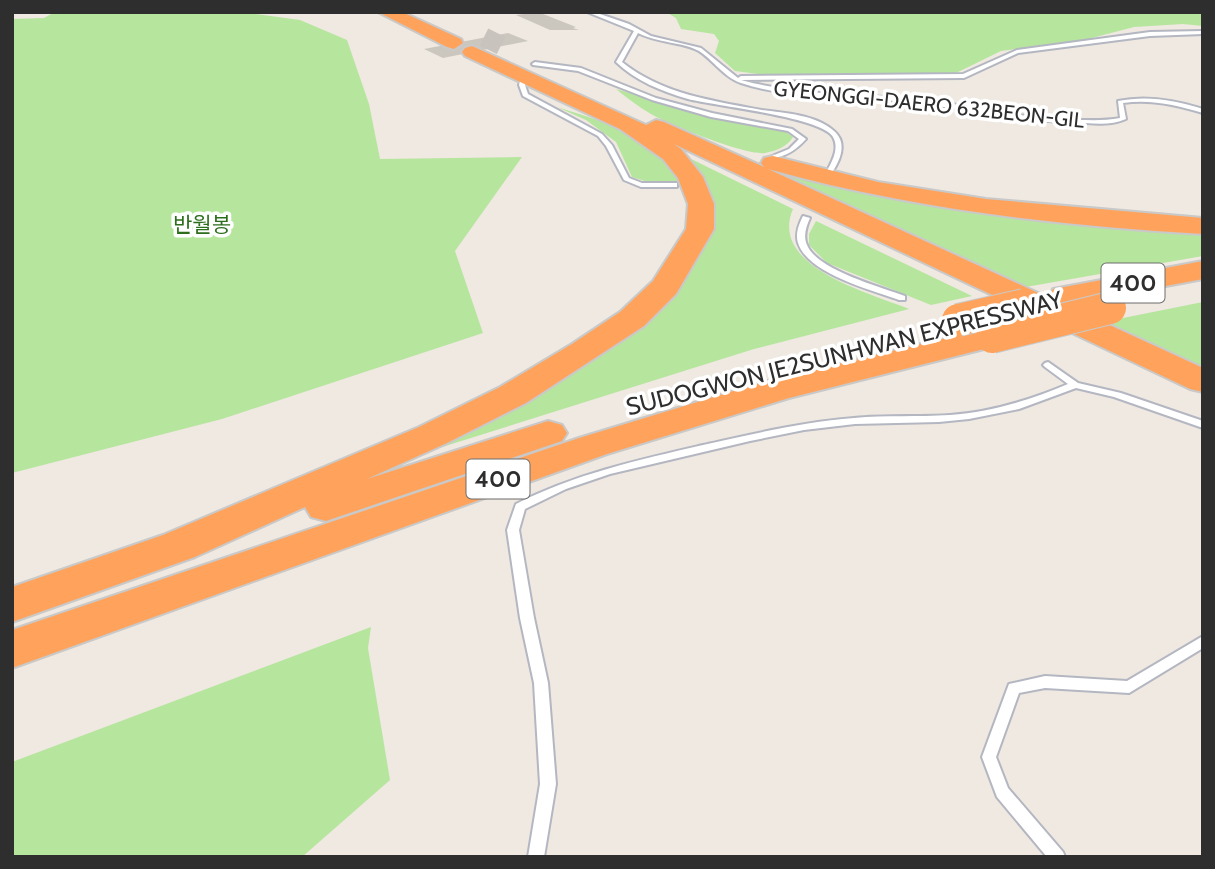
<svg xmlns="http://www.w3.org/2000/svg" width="1215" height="869" font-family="Cabin,'Noto Sans KR',sans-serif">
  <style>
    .green { fill: #b6e59e }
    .building { fill: #cbc7bf }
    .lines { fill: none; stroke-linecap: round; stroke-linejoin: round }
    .highway-tunnel { stroke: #c8c4bd; stroke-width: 19; stroke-dasharray: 19 10; stroke-linecap: butt }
    .lane-casing { stroke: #b4b7c1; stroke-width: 4 }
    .highway-casing { stroke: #c9c9c9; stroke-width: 4 }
    .lane { fill: #fff; fill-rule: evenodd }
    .highway { fill: #ffa35c; fill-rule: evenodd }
    .highway-bridge-casing { stroke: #c9c9c9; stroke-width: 34; stroke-linecap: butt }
    .highway-bridge { stroke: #ffa35c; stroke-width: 32 }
    .labels { text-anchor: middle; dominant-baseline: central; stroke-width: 7; stroke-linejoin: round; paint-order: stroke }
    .far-street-label { font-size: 21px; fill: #2e2e2e; stroke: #fff }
    .far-park-label { font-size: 21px; fill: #2c6e1b; stroke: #fff }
    .shield { fill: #fff; stroke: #6d6d6d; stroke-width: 2 }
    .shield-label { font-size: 23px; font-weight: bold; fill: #2e2e2e }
    .street-label { font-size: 24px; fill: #2e2e2e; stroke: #fff }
  </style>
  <rect width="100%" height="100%" fill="#efe9e1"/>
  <!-- green -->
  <g class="green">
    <path d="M55 12H242L300 20 347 40 369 104 380 159 522 157 455 251 483 333 222 419 12 473V19L44 18Z"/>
    <path d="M666 12H1203V26L1183 24 1134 27 1088 39 1001 51 954 74 766 75 735 71 715 53 719 41 714 34 681 29 676 18Z"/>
    <path d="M616 89 716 118 786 132 793 137C788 146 776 151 765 153 747 156 670 125 651 114 639 107 627 98 616 89Z"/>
    <path d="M557 107C603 121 655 137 679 182L651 183 632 177 616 142 586 120Z"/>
    <path d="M681 154 793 209C768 267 870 293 909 309L754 349 423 453 504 412 705 239Z"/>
    <path d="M738 158C888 203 1047 228 1203 231V256L1020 288Z"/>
    <path d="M816 221 972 296 931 305 827 263 809 245V234Z"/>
    <path d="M1203 302V368L1103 322Z"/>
    <path d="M371 627 368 648 390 780 302 857H12V762Z"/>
  </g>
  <!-- building -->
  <g class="building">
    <path d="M538 12 576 27 573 28 579 30H550L516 15Z"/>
    <path d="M508 33 528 41 443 58 424 49Z"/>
  </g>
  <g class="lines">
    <!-- highway-tunnel -->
    <path class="highway-tunnel" d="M484 37 502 46"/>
    <defs>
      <g id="lane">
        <path d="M587 12H594L629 24 651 36 701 48 738 78 741 76 963 74 1017 50 1150 32 1203 31V34L1150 36 1018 53 964 78 741 80C796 95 855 94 912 99 967 104 1021 119 1077 120 1091 120 1105 121 1120 118L1118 101C1147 95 1175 100 1203 109V113C1176 105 1151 99 1123 103L1126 119C1113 125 1099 124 1085 123 1028 122 972 110 915 103 858 96 796 101 741 83 725 78 713 60 699 51 683 42 657 43 638 33L622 62C662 94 713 101 762 110 785 113 817 115 834 131 848 143 840 161 831 174L829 175 826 173C831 163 840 149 833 137 821 117 715 106 688 99 661 91 636 81 616 62L634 31Z"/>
        <path d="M535 62 581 68 656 98 712 113 792 129 806 139C797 149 786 157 772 158V156L789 149 799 139 788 131 711 117 652 100 578 71 533 65 532 64Z"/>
        <path d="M522 74 527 75 525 85 528 94 602 134 612 145 629 178 642 183H677V187H641L624 180 606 146 598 136 523 96 519 85Z"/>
        <path d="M803 216 810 218C806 227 803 236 807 245 817 270 881 287 905 296V300H899C872 290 808 274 798 243 795 234 799 224 803 216Z"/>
        <path d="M1048 362 1078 383 1121 393 1203 421V428L1114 397 1076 388 1019 409 969 419 939 422 855 424 804 430 750 441 610 474 566 489 525 509 519 530 534 618 548 683 556 784 544 857H528L540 784 534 683 520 618 507 530 516 504C575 474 638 460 703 445 753 434 803 422 854 418 886 415 918 417 950 415 991 412 1030 400 1068 384L1045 367 1043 365 1045 363Z"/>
        <path d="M1203 636V648L1129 693 1045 688 1019 693 996 757 1008 788 1063 852 1065 857H1047L997 797 982 757 1009 684 1045 676 1127 681Z"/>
      </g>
      <g id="highway">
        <path d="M378 12H402L461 39 463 43 454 49 447 47Z"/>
        <path d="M472 46 646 125 656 120 664 122 764 167 761 163 764 158 773 156 878 182 986 199 1203 218V234C1055 225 911 209 768 169L1049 298 1053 289 1064 287 1203 261V279L1066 305 1203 368V392L1190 389 674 144 681 149 703 177 714 204V229L676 294 644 326 526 403 447 443 367 479 548 421 562 425 567 433 562 441 326 521 311 517 305 507 195 557 12 622V587L163 535 419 427 500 387 572 344 620 312 653 281 686 229 688 204 678 178 663 159 620 129 465 56 462 52 465 48Z"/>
        <path d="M992 327 1004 330 1009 337 1004 344 789 398 607 454 12 668V630L579 438 763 382Z"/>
      </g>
    </defs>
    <!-- lane casing -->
    <use href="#lane" class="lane-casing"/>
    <!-- highway casing -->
    <use href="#highway" class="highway-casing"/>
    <!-- lane -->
    <use href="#lane" class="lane"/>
    <!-- highway -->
    <use href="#highway" class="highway"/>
    <defs>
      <g id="highway-bridge">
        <path d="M958 320 1024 305"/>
        <path d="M992 337 1110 308"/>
      </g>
    </defs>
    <!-- highway-bridge casing -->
    <use href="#highway-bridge" class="highway-bridge-casing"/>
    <!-- highway-bridge -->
    <use href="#highway-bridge" class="highway-bridge"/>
  </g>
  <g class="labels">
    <!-- far-street labels -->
    <g class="far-street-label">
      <text transform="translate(929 104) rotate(6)">GYEONGGI-DAERO 632BEON-GIL</text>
    </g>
    <!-- far-park labels -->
    <g class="far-park-label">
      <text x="202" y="224">반월봉</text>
    </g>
    <!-- shield labels -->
    <g class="shield">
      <rect x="1101.5" y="263.5" width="63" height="39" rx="5"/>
      <rect x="466.5" y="459.5" width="63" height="39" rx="5"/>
    </g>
    <g class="shield-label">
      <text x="1133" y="283">400</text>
      <text x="498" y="479">400</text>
    </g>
    <!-- street labels -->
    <g class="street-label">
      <text transform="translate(844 353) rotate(-14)">SUDOGWON JE2SUNHWAN EXPRESSWAY</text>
    </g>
  </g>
  <!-- border -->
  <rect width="1215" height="869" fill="none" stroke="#2e2e2e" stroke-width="28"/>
</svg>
